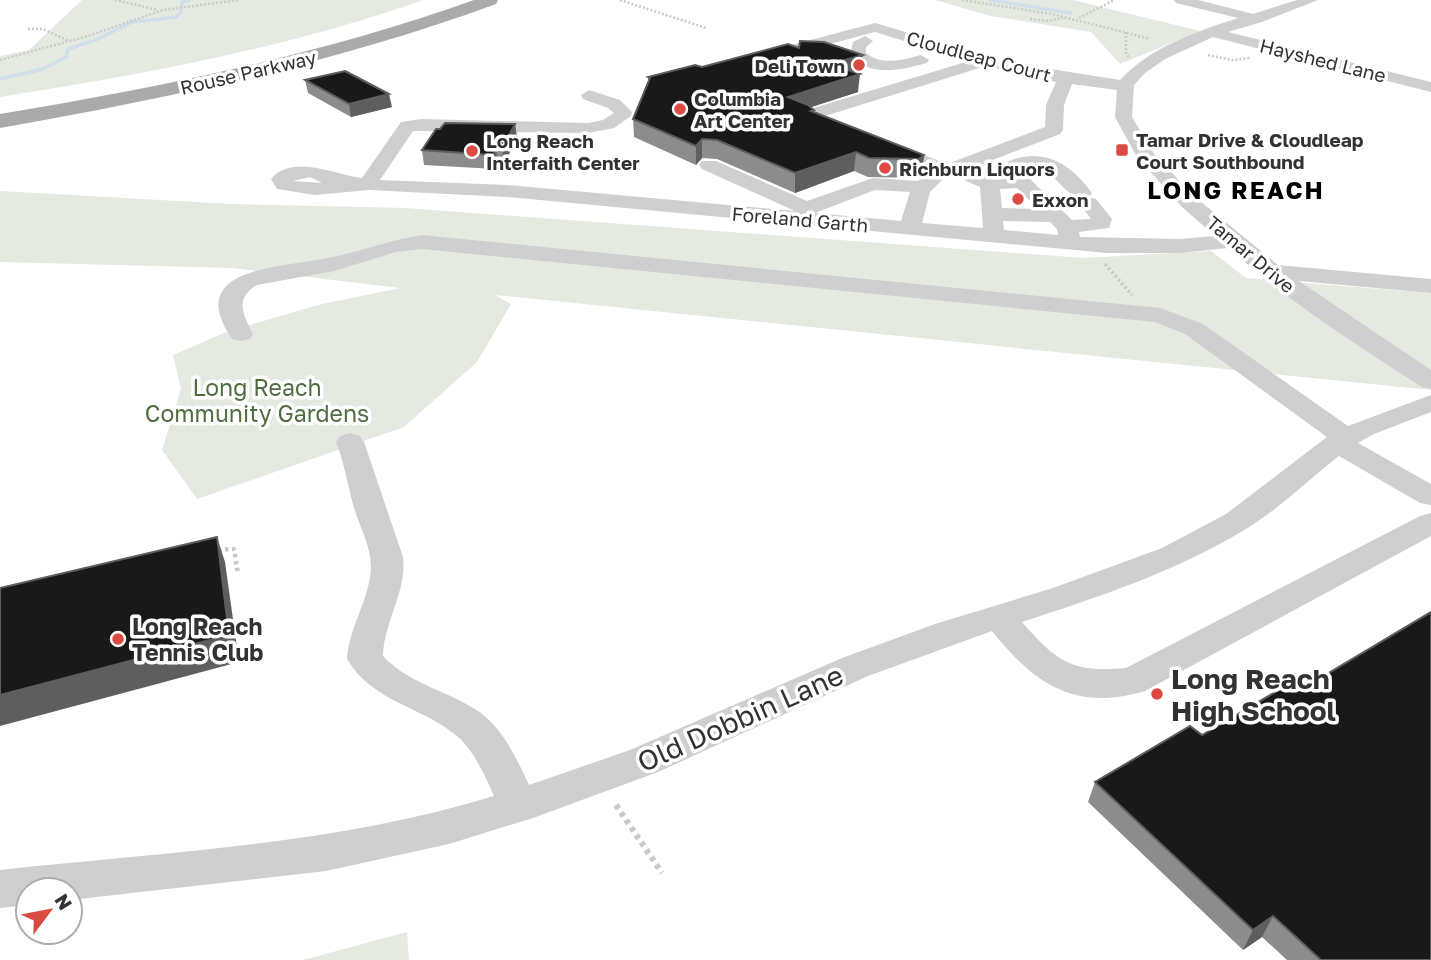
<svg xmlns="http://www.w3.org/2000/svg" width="1431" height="960" font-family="'Golos Text',sans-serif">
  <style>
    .green { fill: #e4eadf }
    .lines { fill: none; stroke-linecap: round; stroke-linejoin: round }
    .stream { stroke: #d0ddeb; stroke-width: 3.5 }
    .path-far3 { stroke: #c9c9c9; stroke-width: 2.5; stroke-dasharray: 2 2; stroke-linecap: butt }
    .path-far2 { stroke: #c9c9c9; stroke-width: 3.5; stroke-dasharray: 2.5 2.5; stroke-linecap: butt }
    .path-far1 { stroke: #c9c9c9; stroke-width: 4.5; stroke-dasharray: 3.5 3.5; stroke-linecap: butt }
    .path { stroke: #c9c9c9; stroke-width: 6; stroke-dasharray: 4.5 4.5; stroke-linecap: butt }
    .minor { fill: #cfcfcf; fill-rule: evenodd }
    .major { fill: #aaa; fill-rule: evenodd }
    .wall { fill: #8c8c8c }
    .shaded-wall { fill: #5e5e5e }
    .building { fill: #191919; stroke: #5e5e5e; stroke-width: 2 }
    .poi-dot { fill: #db4b42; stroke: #fff; stroke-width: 2.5 }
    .labels { text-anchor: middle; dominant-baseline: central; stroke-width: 7; stroke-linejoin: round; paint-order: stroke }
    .far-street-label { font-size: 19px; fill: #323232; stroke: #fff }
    .far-poi-label { font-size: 19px; font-weight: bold; fill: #323232; stroke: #fff; text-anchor: start }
    .park-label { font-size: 23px; fill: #506c41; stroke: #fff }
    .poi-label { font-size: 23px; font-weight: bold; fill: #323232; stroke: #fff; text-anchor: start }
    .far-district-label { font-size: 24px; font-weight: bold; letter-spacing: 2px; fill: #000; stroke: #fff }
    .near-poi-label { font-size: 28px; font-weight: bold; fill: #323232; stroke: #fff; text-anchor: start }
    .near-street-label { font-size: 28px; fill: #323232; stroke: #fff }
  </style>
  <rect width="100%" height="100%" fill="#fff"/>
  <!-- green -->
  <g class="green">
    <path d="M82 0H423C287 48 142 75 0 97V56L29 50Z"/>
    <path d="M935 0H1073L1200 31 1120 64 1091 32 991 16Z"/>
    <path d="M0 191 231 204 405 208 1084 258 1211 251 1246 278 1431 293V390L495 295 511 304 477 362 404 427 197 499 162 450 181 389 173 355 226 332 318 305 400 288 233 268 0 262Z"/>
    <path d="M407 932 409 960H303Z"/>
  </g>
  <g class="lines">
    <!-- stream -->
    <g class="stream">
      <path d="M990 0 1071 13"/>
      <path d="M0 79 43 69 66 57 68 49 98 39 132 22 176 17 181 12 182 2 189 0"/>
    </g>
    <!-- path-far3 -->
    <g class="path-far3">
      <path d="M115 0 158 10"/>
      <path d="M620 0 706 28"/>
      <path d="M962 0 1052 14 1150 39"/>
      <path d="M1079 18 1114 0"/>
      <path d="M1030 19 1048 21 1063 18"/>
      <path d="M28 29H43L69 41"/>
      <path d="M1126 32V54L1129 57"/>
      <path d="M1208 55 1232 60 1250 58"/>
      <path d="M0 60 88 36 163 10 239 0"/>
    </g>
    <!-- path-far2 -->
    <path class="path-far2" d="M1105 264 1132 295"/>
    <!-- path-far1 -->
    <path class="path-far1" d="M218 550 234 549 238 574"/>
    <!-- path -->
    <path class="path" d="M616 805 662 873"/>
    <!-- minor -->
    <g class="minor">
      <path d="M1174 0H1198L1253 14 1297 0H1318L1262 22 1228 32 1431 82V92L1213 37 1165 59 1145 73 1134 85 1132 117 1154 154 1195 197 1278 265 1431 279V293L1299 281 1431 370V389L1422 387C1355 344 1287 300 1228 248L1180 253H1107L507 197 369 190 315 195 277 189 271 179C292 153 336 175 362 178L401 122 421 119 588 123 603 120 614 113 608 108 583 99 581 95 589 90 620 100 632 112 631 116 614 128 588 133 413 131 380 180 507 185 795 211 702 169 699 165 702 161H716L807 201 873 178 918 181 930 171 880 151 878 147 880 143H894L947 164 1045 127 1046 105 1056 82 986 66 825 116 853 128 856 132 853 136 847 137 810 124 807 113 810 109 969 61 875 32 785 56 780 54 777 51 780 48 875 23 1006 62 1120 80C1151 47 1195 32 1238 18L1176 3ZM1072 84 1117 90 1115 117 1137 157 1181 206 1215 236 1180 239 1080 237 1079 232 1109 228 1112 219 1096 199 1089 197 1092 193C1071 164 1044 147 1009 161L1006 165 1010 177 992 178 973 171 966 173 963 177 966 181 980 187 983 228 922 223 930 192 943 179 1060 134 1063 130 1064 105ZM1036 166C1055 172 1064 195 1082 199L1079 203 1091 219 1072 220 1031 180 1027 168ZM310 177 322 183 293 181ZM1017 188 1038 209 1002 208 1000 189ZM875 190 910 192 901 221 815 213ZM1003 221 1050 222 1057 229 1058 235 1004 230Z"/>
      <path d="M865 36 873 41 866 47V53C882 66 902 60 921 55L929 60 927 63C901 70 870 78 850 55L853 42Z"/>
      <path d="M422 235 1160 308 1203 324 1348 426 1431 395V412L1374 434 1358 443 1431 484V505L1420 503 1339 456C1308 480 1279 509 1246 529 1177 571 1099 597 1022 622 1057 662 1072 673 1126 668L1420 516 1431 513V536L1145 691C1075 712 1034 684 992 631L868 676 658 772 533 818 449 844 326 871 70 900V890H28V905L0 908V870C165 852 335 845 494 796 484 774 475 752 457 736 421 706 372 702 347 659 349 629 366 605 370 577 375 551 359 528 353 504 347 483 344 462 336 442L340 436 350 433 360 436 364 442 403 557C407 592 384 621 383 656 410 685 450 691 481 713 504 731 517 759 529 785L630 750 842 658 935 624 1053 588 1162 548 1226 514 1327 437 1185 334 1155 322 422 249 396 252 334 271 257 285C234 299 243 314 253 334L250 339 241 341 232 339C182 266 283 268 328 258 360 252 389 240 422 235Z"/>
    </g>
    <!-- major -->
    <path class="major" d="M474 0H498L496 4C335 63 169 98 0 128V114C161 87 320 55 474 0Z"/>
  </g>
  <!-- wall -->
  <g class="wall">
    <path d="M799 48 863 55 861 71 856 73 858 92 811 107 814 112 924 155 922 174 917 178 868 177 854 171 795 193 717 159 702 158 696 165 634 137 633 119 648 83V77Z"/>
    <path d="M305 80 392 107 351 117 308 93Z"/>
    <path d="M515 124 517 138 504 164H498L495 169 424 165 422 150Z"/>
    <path d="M1310 684 1431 960H1287L1262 937 1243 950 1088 802 1095 782 1202 735Z"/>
  </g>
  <!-- shaded-wall -->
  <g class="shaded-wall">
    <path d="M863 55 861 71 829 81 830 64Z"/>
    <path d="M860 74 858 92 787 115 788 97Z"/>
    <path d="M389 94 392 107 351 117 349 104Z"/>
    <path d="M515 124 517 138 504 164 502 149Z"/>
    <path d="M702 139V158L696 165V146Z"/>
    <path d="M496 149 498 164 495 169 493 155Z"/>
    <path d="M856 152 854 171 795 193V173Z"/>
    <path d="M924 155 922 174 917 178 919 159Z"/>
    <path d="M217 537 225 562 239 662 0 726V695Z"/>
    <path d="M1273 916 1262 937 1243 950 1253 930Z"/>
  </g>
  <!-- building -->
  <g class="building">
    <path d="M800 41 824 42 863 55 830 64 860 74 788 97 808 105 814 110 811 111 924 155 919 159 869 158 856 152 795 173 717 140 702 139 696 146 633 119 650 78 648 77 695 65 702 67 788 44 799 48Z"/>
    <path d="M345 71 389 94 349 104 305 80Z"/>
    <path d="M445 123 515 124 502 149H496L493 155 422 150 436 129H440Z"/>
    <path d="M217 537 229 635 0 695V588Z"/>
    <path d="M1431 612V960H1321L1273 916 1253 930 1095 782 1190 726 1202 735 1301 677 1310 684Z"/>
  </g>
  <!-- markers -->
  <g class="poi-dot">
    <circle cx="859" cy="65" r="7"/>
    <circle cx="680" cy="109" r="7"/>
    <rect x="1115" y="143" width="14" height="14" rx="3.5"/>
    <circle cx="472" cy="151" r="7"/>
    <circle cx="885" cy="168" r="7"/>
    <circle cx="1018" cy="199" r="7"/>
    <circle cx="118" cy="639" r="7"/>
    <circle cx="1157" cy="694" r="7"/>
  </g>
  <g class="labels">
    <!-- far-street labels -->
    <g class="far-street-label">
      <text transform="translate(979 56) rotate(15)">Cloudleap Court</text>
      <text transform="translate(1323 60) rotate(14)">Hayshed Lane</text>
      <text transform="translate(248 72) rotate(-13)">Rouse Parkway</text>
      <text transform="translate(800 219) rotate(5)">Foreland Garth</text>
      <text transform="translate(1251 254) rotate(40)">Tamar Drive</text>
    </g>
    <!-- far-poi labels -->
    <g class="far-poi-label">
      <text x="845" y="65" text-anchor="end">Deli Town</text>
      <text x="694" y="98">Columbia<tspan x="694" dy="22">Art Center</tspan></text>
      <text x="1136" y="139">Tamar Drive &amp; Cloudleap<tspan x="1136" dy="22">Court Southbound</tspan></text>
      <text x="486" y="140">Long Reach<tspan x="486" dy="22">Interfaith Center</tspan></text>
      <text x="899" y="168">Richburn Liquors</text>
      <text x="1032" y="199">Exxon</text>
    </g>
    <!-- park labels -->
    <g class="park-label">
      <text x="257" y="387">Long Reach<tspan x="257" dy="26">Community Gardens</tspan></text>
    </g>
    <!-- poi labels -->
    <g class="poi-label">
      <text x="132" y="626">Long Reach<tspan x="132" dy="26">Tennis Club</tspan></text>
    </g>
    <!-- far-district labels -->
    <g class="far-district-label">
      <text x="1236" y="189">LONG REACH</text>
    </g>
    <!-- near-poi labels -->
    <g class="near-poi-label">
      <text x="1171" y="678">Long Reach<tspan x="1171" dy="32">High School</tspan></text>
    </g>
    <!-- near-street labels -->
    <g class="near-street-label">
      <text transform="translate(740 718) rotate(-24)">Old Dobbin Lane</text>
    </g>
  </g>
  <!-- north arrow -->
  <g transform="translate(49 911) rotate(58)"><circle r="33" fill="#ffffff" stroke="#adadad" stroke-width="2"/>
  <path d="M0-5L12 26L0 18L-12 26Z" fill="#db4b42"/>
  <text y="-10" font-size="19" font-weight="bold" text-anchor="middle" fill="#323232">N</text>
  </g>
</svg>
